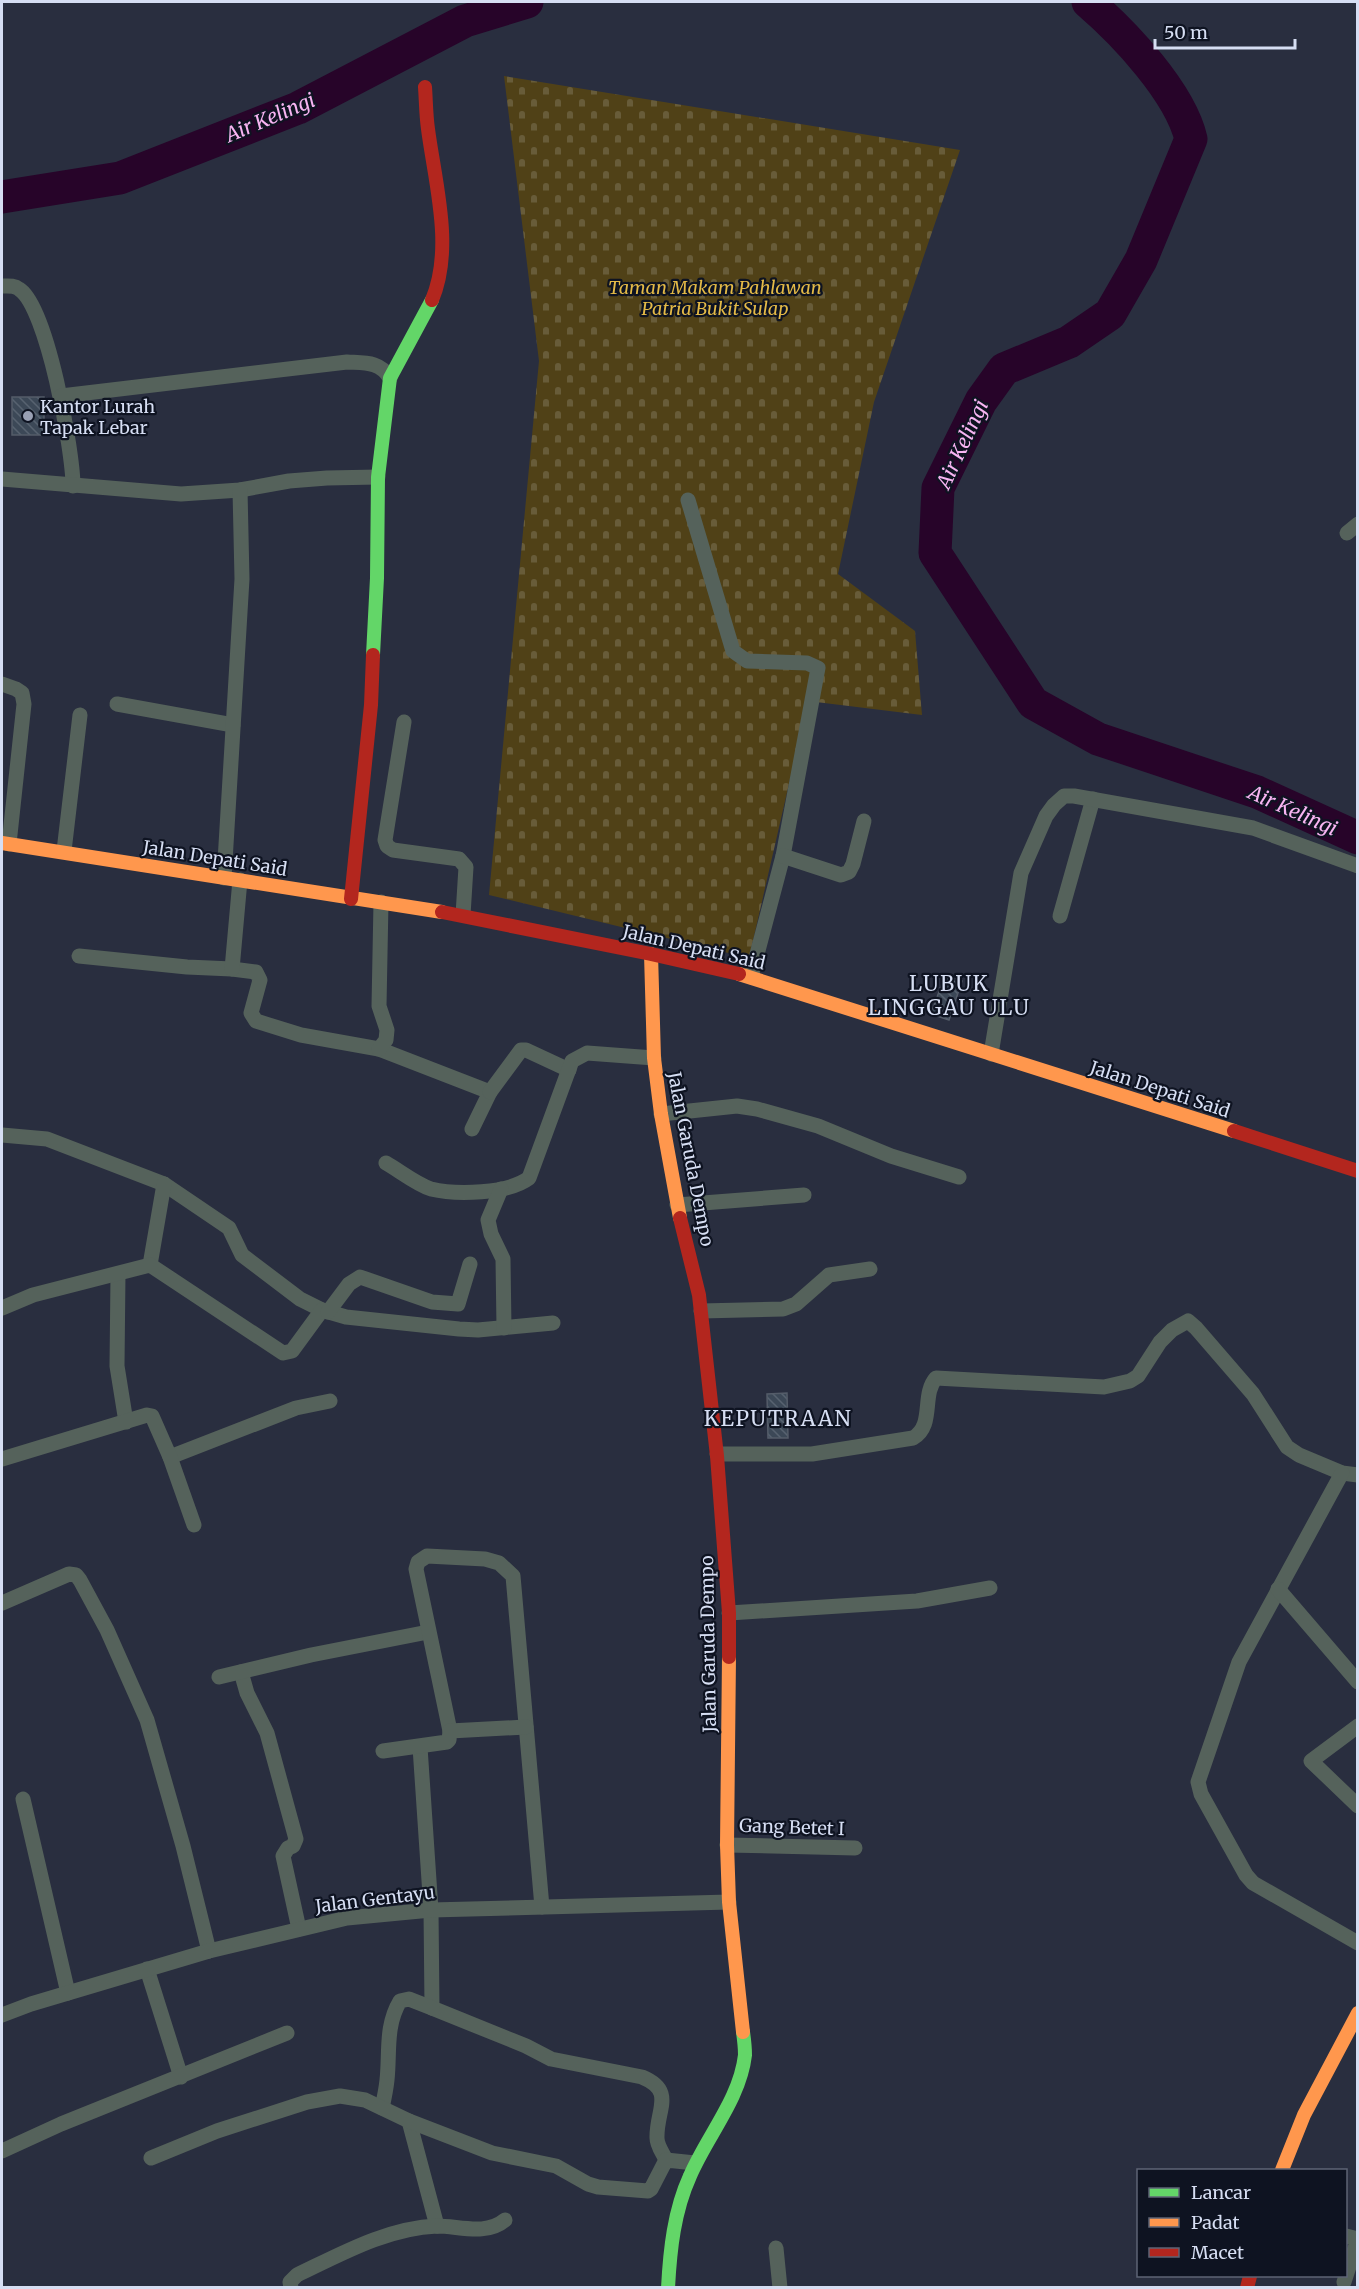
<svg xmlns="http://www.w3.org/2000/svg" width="1359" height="2289" font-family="Merriweather,serif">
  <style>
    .cemetery { fill: url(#cemetery-stones) }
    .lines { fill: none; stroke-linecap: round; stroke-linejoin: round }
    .river { stroke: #270429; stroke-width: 33 }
    .building { fill: url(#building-back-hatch); stroke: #545c69; stroke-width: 1.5 }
    .street { stroke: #55625b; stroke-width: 15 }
    .fast { stroke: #63d668; stroke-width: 14 }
    .slow { stroke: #ff974d; stroke-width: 14 }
    .jam { stroke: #b3261e; stroke-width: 14 }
    .poi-dot { fill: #99a0b4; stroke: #0e1321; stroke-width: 2 }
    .labels { text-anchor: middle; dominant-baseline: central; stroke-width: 4.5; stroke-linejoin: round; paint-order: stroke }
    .park-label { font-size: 18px; font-style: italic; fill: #e4ba47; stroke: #0e1321 }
    .poi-label { font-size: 18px; fill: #d6def3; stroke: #0e1321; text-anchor: start }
    .street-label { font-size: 18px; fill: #d6def3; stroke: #0e1321 }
    .water-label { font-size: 20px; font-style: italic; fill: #f7b4f2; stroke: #0e1321 }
    .quarter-label { font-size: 21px; letter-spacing: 1.5px; fill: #d6def3; stroke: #0e1321 }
  </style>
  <defs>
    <pattern id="cemetery-stones" width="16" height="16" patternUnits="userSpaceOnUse" patternTransform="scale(1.5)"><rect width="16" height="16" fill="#504117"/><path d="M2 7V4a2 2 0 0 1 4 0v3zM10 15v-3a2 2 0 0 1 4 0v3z" fill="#685c39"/></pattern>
    <pattern id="building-back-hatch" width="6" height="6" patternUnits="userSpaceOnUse" patternTransform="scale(1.5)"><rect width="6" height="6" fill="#3c4857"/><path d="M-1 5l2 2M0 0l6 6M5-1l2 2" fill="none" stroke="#576270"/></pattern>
  </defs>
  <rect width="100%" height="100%" fill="#292e3f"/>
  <!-- cemetery -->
  <path class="cemetery" d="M504 76 960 150 874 402 838 574 915 631 922 715 808 701 749 958 489 895 539 361Z"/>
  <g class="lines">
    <!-- river -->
    <g class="river">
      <path d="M1088 2C1124 33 1180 92 1191 139L1141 260 1110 314 1069 342 1004 369 981 401 938 488 935 553 1033 703 1098 739 1257 792 1358 838"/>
      <path d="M2 197 120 178 298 108 465 21 527 2"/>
    </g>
  </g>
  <!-- building -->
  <g class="building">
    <rect x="12" y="397" width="32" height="38"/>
    <path d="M945 975 962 981 949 1020 931 1014Z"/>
    <path d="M787 1393 788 1438H768L767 1394Z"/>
  </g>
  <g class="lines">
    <!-- street -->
    <g class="street">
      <path d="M2 286C8 286 14 285 19 289 47 306 73 451 73 486"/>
      <path d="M61 396 347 362C364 363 380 361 390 378"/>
      <path d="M2 479 181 494 240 490 289 481 327 478 378 477"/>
      <path d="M688 500 733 651 747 661 807 663 818 668 783 856 751 977"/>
      <path d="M1347 533 1358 524"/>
      <path d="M2 684 16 689 22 693 24 704 9 844"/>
      <path d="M117 704 233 725"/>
      <path d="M404 722 385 840 387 846 393 850 459 859 466 867 463 915"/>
      <path d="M64 851 80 715"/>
      <path d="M783 856 841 875 849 872 853 864 864 821"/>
      <path d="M224 878 242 579 240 490"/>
      <path d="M1060 916 1093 799"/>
      <path d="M79 956 187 967 232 969 256 972 260 980 251 1013 256 1021 301 1035 379 1049 490 1092 472 1129"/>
      <path d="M232 969 240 880"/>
      <path d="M379 1049 386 1040 387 1030 379 1006 381 902"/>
      <path d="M991 1054 1021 873 1046 816 1054 805 1064 796H1074L1253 828 1358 866"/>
      <path d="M490 1092 521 1050H526L569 1070"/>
      <path d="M661 1114 737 1106 757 1109 818 1126 891 1156 959 1177"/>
      <path d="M2 1135 47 1139 164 1184 229 1228 242 1255 300 1299 322 1310 346 1317 459 1329 478 1330 553 1323"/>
      <path d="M386 1163C400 1171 416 1184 431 1189 456 1195 508 1194 529 1178L572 1061 587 1053 654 1058"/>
      <path d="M501 1189 488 1220 491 1234 503 1259 504 1328"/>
      <path d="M677 1205 804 1195"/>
      <path d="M150 1265 164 1184"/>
      <path d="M118 1274 117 1366 126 1422"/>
      <path d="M2 1308 33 1295 150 1265 283 1353 292 1351 322 1310"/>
      <path d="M701 1311 783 1309 796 1304 829 1275 870 1269"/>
      <path d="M328 1312 349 1284 360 1277 432 1302 458 1304 470 1264"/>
      <path d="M717 1454H812L913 1438C935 1425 921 1395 936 1378L1104 1387 1130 1381 1138 1376 1160 1342 1172 1330 1188 1321 1196 1328 1253 1394 1287 1447 1299 1455 1342 1473 1358 1475"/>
      <path d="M170 1457 296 1408 330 1401"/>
      <path d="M2 1459 147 1415 152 1416 170 1457 194 1525"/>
      <path d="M1342 1473 1239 1662 1198 1782 1201 1794 1246 1875 1253 1883 1358 1943"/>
      <path d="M1278 1589 1358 1682"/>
      <path d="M2 1603 69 1574 76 1575 80 1580 107 1630 147 1720 183 1846 209 1951"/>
      <path d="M729 1613 917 1601 990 1588"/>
      <path d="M241 1672 247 1693 267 1733 296 1839 293 1846 288 1848 283 1856 299 1929"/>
      <path d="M219 1677 311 1655 428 1632"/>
      <path d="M1358 1726 1311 1761 1358 1806"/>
      <path d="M450 1731 416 1569 418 1562 427 1556 485 1559 499 1563 513 1576 542 1907"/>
      <path d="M420 1747 431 1910 432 2008 526 2046 551 2059 642 2077C676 2091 656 2110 657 2138 657 2146 663 2153 666 2160"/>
      <path d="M383 1751 447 1742 449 1740 450 1731 526 1727"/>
      <path d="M23 1799 68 1993"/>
      <path d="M727 1845 855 1848"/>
      <path d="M147 1969 181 2077"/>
      <path d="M2 2015 31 2004 209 1951 347 1918 431 1910 729 1902"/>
      <path d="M382 2108C384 2099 386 2090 387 2080 390 2053 385 2026 400 2001L409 1999 432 2008"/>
      <path d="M409 2121 437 2226"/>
      <path d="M2 2151 61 2124 287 2033"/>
      <path d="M151 2158 217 2131 307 2102 340 2096 365 2100 409 2121 492 2153 556 2166 588 2184 598 2187 648 2191 651 2189 666 2160 695 2163"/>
      <path d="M776 2248 780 2288"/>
      <path d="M1344 2282 1358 2239 1346 2236"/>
      <path d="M291 2288 290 2282 297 2275C341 2254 387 2228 437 2226 459 2226 486 2236 505 2220"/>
    </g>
    <!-- fast -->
    <g class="fast">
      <path d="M373 655 377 578 378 477 390 378 432 300"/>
      <path d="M668 2288C670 2250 674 2211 690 2176 707 2136 740 2099 745 2055 745 2048 744 2039 743 2032"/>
    </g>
    <!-- slow -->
    <g class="slow">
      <path d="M2 843 442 912"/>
      <path d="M651 954 654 1058 661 1114 680 1218"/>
      <path d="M739 974 1234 1131"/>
      <path d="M729 1657 727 1845 729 1902 743 2032"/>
      <path d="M1282 2170 1304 2115 1358 2013"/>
    </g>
    <!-- jam -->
    <g class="jam">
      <path d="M425 87C426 101 426 115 428 129 435 183 454 248 432 300"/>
      <path d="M351 899 371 705 373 655"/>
      <path d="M442 912 651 954 739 974"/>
      <path d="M1234 1131 1358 1171"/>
      <path d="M680 1218 699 1295 717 1456 729 1613V1657"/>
      <path d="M1247 2288 1250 2276"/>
    </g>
  </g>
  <!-- markers -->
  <circle class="poi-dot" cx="28" cy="416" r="6"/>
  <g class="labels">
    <!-- park labels -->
    <g class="park-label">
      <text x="715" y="287">Taman Makam Pahlawan<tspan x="715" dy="21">Patria Bukit Sulap</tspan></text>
    </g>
    <!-- poi labels -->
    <g class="poi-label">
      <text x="40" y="406">Kantor Lurah<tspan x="40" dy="21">Tapak Lebar</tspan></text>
    </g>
    <!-- street labels -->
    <g class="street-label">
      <text transform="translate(215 858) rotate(9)">Jalan Depati Said</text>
      <text transform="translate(694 947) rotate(13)">Jalan Depati Said</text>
      <text transform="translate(1160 1089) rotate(18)">Jalan Depati Said</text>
      <text transform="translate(691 1159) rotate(79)">Jalan Garuda Dempo</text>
      <text transform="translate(708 1644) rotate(-91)">Jalan Garuda Dempo</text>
      <text transform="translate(792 1827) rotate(2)">Gang Betet I</text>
      <text transform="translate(375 1899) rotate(-7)">Jalan Gentayu</text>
    </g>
    <!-- water labels -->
    <g class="water-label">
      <text transform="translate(270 117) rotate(-23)">Air Kelingi</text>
      <text transform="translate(962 444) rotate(-65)">Air Kelingi</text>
      <text transform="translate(1293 810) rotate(24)">Air Kelingi</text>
    </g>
    <!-- quarter labels -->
    <g class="quarter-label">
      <text x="949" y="983">LUBUK<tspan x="949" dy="24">LINGGAU ULU</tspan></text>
      <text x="778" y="1418">KEPUTRAAN</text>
    </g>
  </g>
  <!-- border -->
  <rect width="1359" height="2289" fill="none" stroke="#d6def3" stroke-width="6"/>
  <!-- legend -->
  <rect x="1137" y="2169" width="210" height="108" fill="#0e1321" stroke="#5e6475" stroke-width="1.5"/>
  <rect x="1149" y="2188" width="30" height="9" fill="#63d668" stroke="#5e6475" stroke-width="1.5"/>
  <text x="1191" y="2199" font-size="18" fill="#d6def3">Lancar</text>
  <rect x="1149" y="2218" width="30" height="9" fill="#ff974d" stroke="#5e6475" stroke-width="1.5"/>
  <text x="1191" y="2229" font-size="18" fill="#d6def3">Padat</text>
  <rect x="1149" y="2248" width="30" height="9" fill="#b3261e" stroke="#5e6475" stroke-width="1.5"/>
  <text x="1191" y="2259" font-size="18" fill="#d6def3">Macet</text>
  <!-- scale -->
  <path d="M1155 39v9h140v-9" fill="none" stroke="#d6def3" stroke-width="3"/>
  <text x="1164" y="39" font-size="18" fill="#d6def3" stroke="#0e1321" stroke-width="4.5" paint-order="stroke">50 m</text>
</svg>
